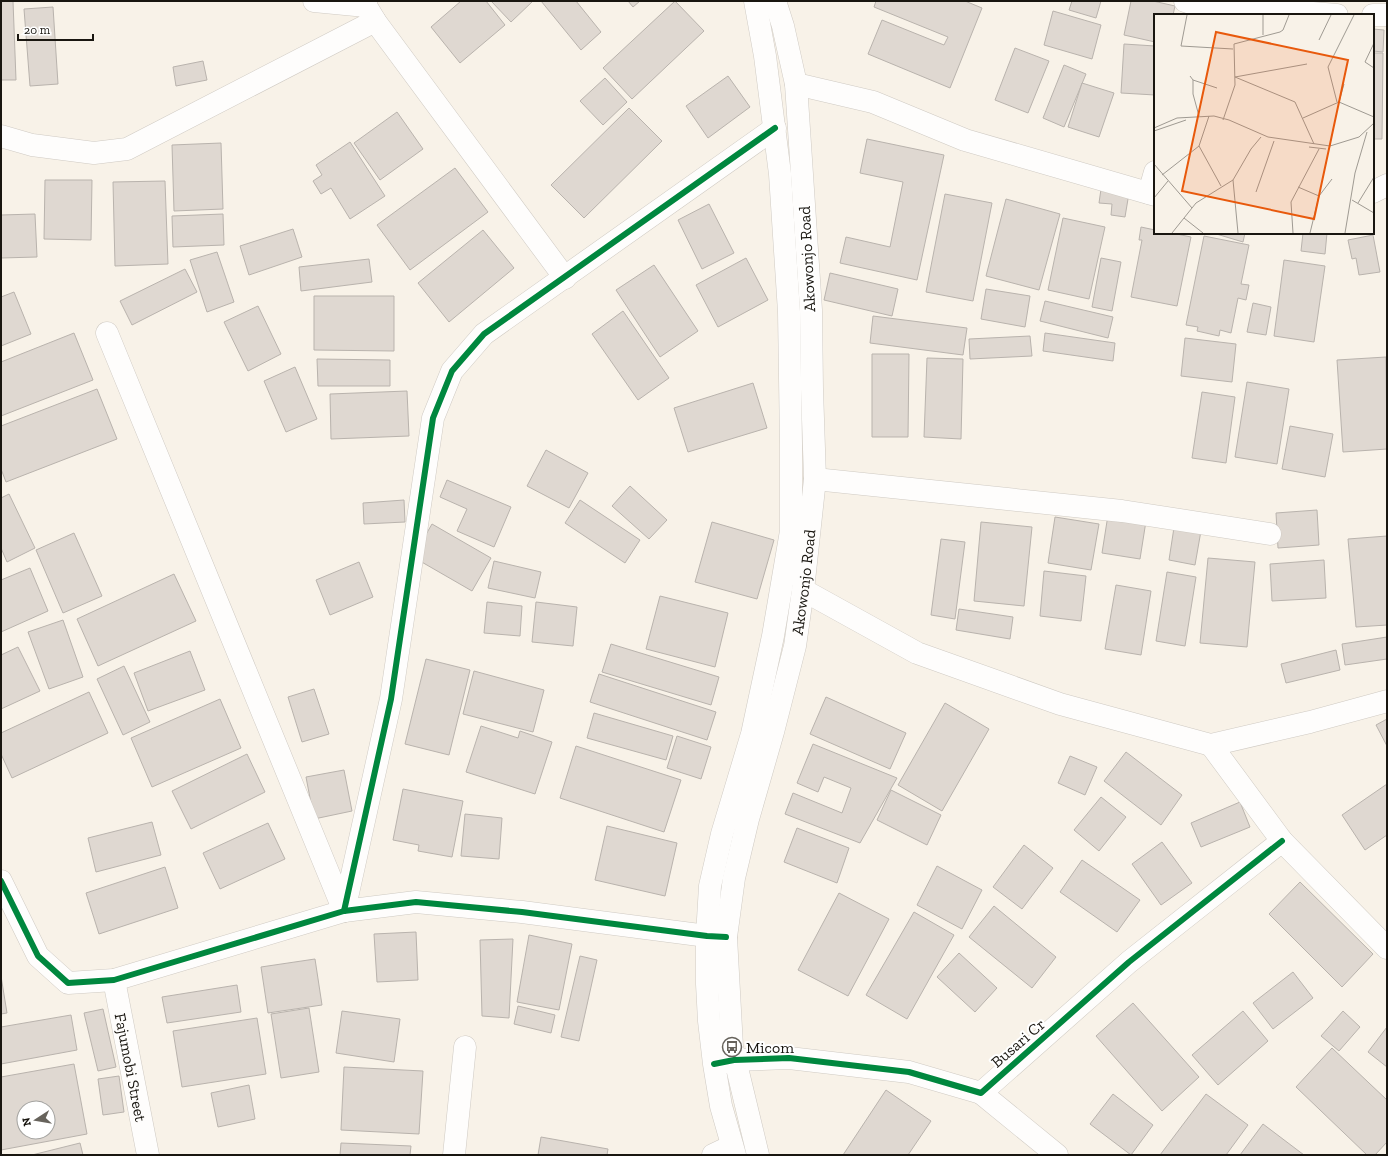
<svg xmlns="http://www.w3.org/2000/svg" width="1388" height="1156" font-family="'Zilla Slab',serif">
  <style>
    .building { fill: #dfd8d1; stroke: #b9b3ad; fill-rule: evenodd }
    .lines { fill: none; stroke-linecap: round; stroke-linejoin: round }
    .street-casing { stroke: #cfcac3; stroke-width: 23 }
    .secondary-casing { stroke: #cfcac3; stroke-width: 23 }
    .street { stroke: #fefdfc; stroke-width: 22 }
    .secondary { stroke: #fefdfc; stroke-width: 22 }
    .cycleway-casing { stroke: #fff; stroke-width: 8 }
    .cycleway { stroke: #00873e; stroke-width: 6 }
    .labels { text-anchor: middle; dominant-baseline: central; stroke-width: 4; stroke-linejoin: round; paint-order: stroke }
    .street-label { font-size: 16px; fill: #191610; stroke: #fff }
    .poi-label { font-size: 16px; fill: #191610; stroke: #fff; text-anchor: start }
    .inset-road { fill: none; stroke: #9f9a92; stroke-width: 1 }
    .view { fill: #e8590c; fill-opacity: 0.15; stroke: #e8590c; stroke-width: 2 }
    .inset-edge { fill: none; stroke: #191610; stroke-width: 2 }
  </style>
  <rect width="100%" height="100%" fill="#f8f2e8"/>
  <!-- building -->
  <g class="building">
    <path d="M1 1H13L16 80H1Z"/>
    <path d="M461 1H486L505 25 460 63 431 27Z"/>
    <path d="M491 1H533L511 22Z"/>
    <path d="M541 1H576L601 32 581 50Z"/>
    <path d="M628 1H640L633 7Z"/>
    <path d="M675 1 704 31 632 99 603 68Z"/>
    <path d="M876 1H965L982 8 950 88 868 54 882 20 944 45 948 37 874 7Z"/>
    <path d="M1072 1H1101L1096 18 1069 10Z"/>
    <path d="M1131 1H1153L1175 6 1173 15H1155V42L1124 35Z"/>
    <path d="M53 7 58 84 30 86 24 9Z"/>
    <path d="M1053 11 1101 25 1092 59 1044 45Z"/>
    <path d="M1373 29 1384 30 1383 52 1373 51Z"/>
    <path d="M1124 44 1155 46V95L1121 93Z"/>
    <path d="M1015 48 1049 61 1028 113 995 100Z"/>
    <path d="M1373 53H1383L1382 139H1373Z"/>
    <path d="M203 61 207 80 176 86 173 67Z"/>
    <path d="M1064 65 1086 74 1064 127 1043 118Z"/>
    <path d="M728 76 750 107 708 138 686 106Z"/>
    <path d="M605 78 627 102 603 125 580 101Z"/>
    <path d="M1082 83 1114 93 1099 137 1068 127Z"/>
    <path d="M629 108 662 141 584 218 551 185Z"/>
    <path d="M397 112 423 149 380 180 354 143Z"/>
    <path d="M867 139 944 155 917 280 840 263 846 237 890 247 903 182 860 173Z"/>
    <path d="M350 142 385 196 350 219 331 188 321 194 313 181 322 175 316 165Z"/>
    <path d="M221 143 223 209 174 211 172 145Z"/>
    <path d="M455 168 488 212 410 270 377 225Z"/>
    <path d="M45 180H92L91 240 44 239Z"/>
    <path d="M165 181 168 264 115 266 113 182Z"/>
    <path d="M1101 189 1129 193 1125 217 1111 215 1112 204 1099 203Z"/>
    <path d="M945 194 992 203 973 301 926 292Z"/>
    <path d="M1006 199 1060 214 1039 290 986 276Z"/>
    <path d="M709 204 734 253 702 269 678 220Z"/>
    <path d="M35 214 37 257 1 258V215Z"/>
    <path d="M223 214 224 245 173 247 172 216Z"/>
    <path d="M1063 218 1105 227 1089 299 1048 290Z"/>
    <path d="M1141 227 1155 230V233H1172L1191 237 1177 306 1131 297 1142 240H1139Z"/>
    <path d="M293 229 302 257 249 275 240 246Z"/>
    <path d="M483 230 514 268 449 322 418 283Z"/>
    <path d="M1213 233H1245L1243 242Z"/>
    <path d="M1303 233H1327L1325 254 1301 251Z"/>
    <path d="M1373 235 1380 272 1359 275 1356 258 1352 259 1348 240Z"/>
    <path d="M1204 236 1249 245 1241 284 1249 285 1246 300 1238 298 1231 333 1220 330 1219 336 1197 331 1198 327 1186 325Z"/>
    <path d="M217 252 234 302 207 312 190 260Z"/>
    <path d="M746 258 768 300 718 327 696 285Z"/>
    <path d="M1101 258 1121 262 1112 311 1092 307Z"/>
    <path d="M369 259 372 282 301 291 299 267Z"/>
    <path d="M1284 260 1325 266 1314 342 1274 336Z"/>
    <path d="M654 265 698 331 660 357 616 290Z"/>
    <path d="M185 269 197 292 132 325 120 301Z"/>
    <path d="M830 273 898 289 892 316 824 300Z"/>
    <path d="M986 289 1030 296 1025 327 981 319Z"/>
    <path d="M14 292 31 334 1 346V297Z"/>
    <path d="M314 296H394V351L314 350Z"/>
    <path d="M1045 301 1113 317 1108 338 1040 321Z"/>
    <path d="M1253 303 1271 307 1266 335 1247 332Z"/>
    <path d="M258 306 281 354 248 371 224 322Z"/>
    <path d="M623 311 669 378 638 400 592 334Z"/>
    <path d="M873 316 967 328 963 355 870 343Z"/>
    <path d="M74 333 93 380 1 416V362Z"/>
    <path d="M1045 333 1115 343 1113 361 1043 351Z"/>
    <path d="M1030 336 1032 356 970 359 969 339Z"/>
    <path d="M1185 338 1236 344 1232 382 1181 376Z"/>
    <path d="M872 354H909L908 437H872Z"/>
    <path d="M1386 357 1387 449 1343 452 1337 360Z"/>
    <path d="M927 358 963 359 961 439 924 437Z"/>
    <path d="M317 359 390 360V386H318Z"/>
    <path d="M295 367 317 419 286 432 264 381Z"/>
    <path d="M1247 382 1289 389 1277 464 1235 457Z"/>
    <path d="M753 383 767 428 688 452 674 408Z"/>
    <path d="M97 389 117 439 6 482 1 469V426Z"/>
    <path d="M407 391 409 436 331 439 330 394Z"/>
    <path d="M1202 392 1235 397 1226 463 1192 458Z"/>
    <path d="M1290 426 1333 434 1325 477 1282 469Z"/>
    <path d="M546 450 588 473 569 508 527 486Z"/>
    <path d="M447 480 511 507 494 547 457 531 467 509 440 497Z"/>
    <path d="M630 486 667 520 649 539 612 506Z"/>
    <path d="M9 494 35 548 7 562 1 548V498Z"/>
    <path d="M404 500 405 522 364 524 363 503Z"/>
    <path d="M580 500 640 540 625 563 565 523Z"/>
    <path d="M1317 510 1319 545 1278 548 1276 513Z"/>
    <path d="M1108 515 1146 521 1140 559 1102 553Z"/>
    <path d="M1055 517 1099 524 1091 570 1048 563Z"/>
    <path d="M1175 521 1202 525 1195 565 1169 560Z"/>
    <path d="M712 522 774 540 757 599 695 582Z"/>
    <path d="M981 522 1032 527 1024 606 974 601Z"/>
    <path d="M432 524 491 558 472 591 413 557Z"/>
    <path d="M74 533 102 596 63 613 36 550Z"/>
    <path d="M1387 536V625L1356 627 1348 539Z"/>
    <path d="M941 539 965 542 955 619 931 615Z"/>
    <path d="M1208 558 1255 562 1247 647 1200 643Z"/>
    <path d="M1324 560 1326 598 1272 601 1270 564Z"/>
    <path d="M494 561 541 572 535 598 488 588Z"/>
    <path d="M359 562 373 597 330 615 316 580Z"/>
    <path d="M30 568 48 611 1 632V580Z"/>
    <path d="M1044 571 1086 576 1081 621 1040 616Z"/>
    <path d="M1167 572 1196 577 1185 646 1156 641Z"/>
    <path d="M174 574 196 621 98 666 77 619Z"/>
    <path d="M1116 585 1151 591 1141 655 1105 649Z"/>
    <path d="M660 596 728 613 715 667 646 649Z"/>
    <path d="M487 602 522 606 520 636 484 633Z"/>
    <path d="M536 602 577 607 573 646 532 642Z"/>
    <path d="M959 609 1013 617 1010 639 956 630Z"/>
    <path d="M63 620 83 677 49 689 28 632Z"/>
    <path d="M1387 637V659L1345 665 1342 644Z"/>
    <path d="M611 644 719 677 711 705 602 672Z"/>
    <path d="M18 647 40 691 1 709V655Z"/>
    <path d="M1336 650 1340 670 1286 683 1281 664Z"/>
    <path d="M190 651 205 690 148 711 134 673Z"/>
    <path d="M426 659 470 670 449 755 405 744Z"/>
    <path d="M124 666 150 722 123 735 97 679Z"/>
    <path d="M474 671 544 690 533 732 463 714Z"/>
    <path d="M599 674 716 712 707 740 590 702Z"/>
    <path d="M314 689 329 734 302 742 288 697Z"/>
    <path d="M89 692 108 733 12 778 1 754V733Z"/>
    <path d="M826 697 906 733 890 769 810 734Z"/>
    <path d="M220 699 241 748 152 787 131 738Z"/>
    <path d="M945 703 989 729 942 811 898 785Z"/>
    <path d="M594 713 673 736 666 760 587 738Z"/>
    <path d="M1387 719V746L1376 725Z"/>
    <path d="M481 726 518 738 520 731 552 742 535 794 466 772Z"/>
    <path d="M677 736 711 747 701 779 667 768Z"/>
    <path d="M813 744 897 778 860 843 785 814 793 793 842 813 851 788 824 777 818 792 797 783Z"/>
    <path d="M576 746 681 780 664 832 560 798Z"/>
    <path d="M1126 752 1182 795 1161 825 1104 781Z"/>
    <path d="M247 754 265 792 191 829 172 791Z"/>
    <path d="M1070 756 1097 767 1085 795 1058 783Z"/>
    <path d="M344 770 352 811 314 819 306 777Z"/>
    <path d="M1387 784V835L1365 850 1342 815Z"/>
    <path d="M403 789 463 801 452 857 418 851 419 845 393 840Z"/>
    <path d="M891 790 941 815 927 845 877 820Z"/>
    <path d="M1101 797 1126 817 1099 851 1074 830Z"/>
    <path d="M1240 802 1250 827 1201 847 1191 823Z"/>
    <path d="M465 814 502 818 499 859 461 856Z"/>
    <path d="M152 822 161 855 96 872 88 838Z"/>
    <path d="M268 823 285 859 220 889 203 853Z"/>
    <path d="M607 826 677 843 665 896 595 880Z"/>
    <path d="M797 828 849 848 837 883 784 862Z"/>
    <path d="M1162 842 1192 883 1161 905 1132 864Z"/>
    <path d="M1024 845 1053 868 1022 909 993 887Z"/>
    <path d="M1082 860 1140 900 1117 932 1060 892Z"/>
    <path d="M937 866 982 890 962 929 917 905Z"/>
    <path d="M165 867 178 908 99 934 86 893Z"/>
    <path d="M1300 882 1373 954 1342 987 1269 914Z"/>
    <path d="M839 893 889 919 848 996 798 970Z"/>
    <path d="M994 906 1056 957 1032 988 969 937Z"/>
    <path d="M914 912 954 935 907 1019 866 995Z"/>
    <path d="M416 932 418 980 377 982 374 934Z"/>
    <path d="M529 935 572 944 559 1010 517 1002Z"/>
    <path d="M513 939 509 1018 482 1016 480 940Z"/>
    <path d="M959 953 997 988 975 1012 937 977Z"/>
    <path d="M580 956 597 960 579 1041 561 1037Z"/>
    <path d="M315 959 322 1005 268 1013 261 967Z"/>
    <path d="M1293 972 1313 998 1273 1029 1253 1003Z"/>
    <path d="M1 976 7 1013 1 1014Z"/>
    <path d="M237 985 241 1012 167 1023 162 997Z"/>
    <path d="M1133 1003 1199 1077 1162 1111 1096 1036Z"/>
    <path d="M518 1006 555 1015 551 1033 514 1024Z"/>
    <path d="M309 1008 319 1072 281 1078 271 1014Z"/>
    <path d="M103 1009 116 1067 98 1071 84 1013Z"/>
    <path d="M342 1011 400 1019 394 1062 336 1053Z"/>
    <path d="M1243 1011 1268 1041 1218 1085 1192 1055Z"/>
    <path d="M1343 1011 1360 1027 1339 1051 1321 1036Z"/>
    <path d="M71 1015 77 1050 1 1064V1027Z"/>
    <path d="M257 1018 266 1074 182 1087 173 1031Z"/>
    <path d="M1387 1027V1067L1368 1052Z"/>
    <path d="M1332 1048 1387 1100V1142L1375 1155H1367L1296 1087Z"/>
    <path d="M74 1064 87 1134 1 1150V1077ZM24 1108H48V1132H24Z"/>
    <path d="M344 1067 423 1071 419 1134 341 1130Z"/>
    <path d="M119 1076 124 1112 103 1115 98 1079Z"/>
    <path d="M249 1085 255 1119 218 1127 211 1093Z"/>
    <path d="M886 1090 931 1121 908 1155H843Z"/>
    <path d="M1113 1094 1153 1125 1131 1155 1090 1124Z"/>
    <path d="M1206 1094 1248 1125 1226 1155H1160Z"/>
    <path d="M1263 1124 1304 1155H1240Z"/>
    <path d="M541 1137 608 1149 607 1155H538Z"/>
    <path d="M80 1143 83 1155H32Z"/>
    <path d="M341 1143 411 1146 410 1155H340Z"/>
  </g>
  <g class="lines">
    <defs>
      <g id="street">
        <path d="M314 1 366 6"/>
        <path d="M366 1V6L375 21 565 278"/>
        <path d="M1185 1 1191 3 1337 15"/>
        <path d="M1373 15H1387"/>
        <path d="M796 84 873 102 965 140 1155 195"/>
        <path d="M1 136 32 145 94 153 127 149 375 21"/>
        <path d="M1373 192 1387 185"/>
        <path d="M1149 193 1155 172"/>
        <path d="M107 333 344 911"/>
        <path d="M815 479 1122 511 1270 534"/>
        <path d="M803 590 917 653 1060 704 1211 745 1310 722 1387 701"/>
        <path d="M1211 745 1282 841 1387 948"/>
        <path d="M1 881 38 956 68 983 114 980 344 911 416 902 522 912 707 936 726 937"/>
        <path d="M344 911 391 699 433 418 452 371 484 334 775 128"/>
        <path id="s1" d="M114 980 148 1155"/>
        <path d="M717 1064 734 1060 789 1058 909 1072 981 1093 1129 962 1282 841"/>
        <path d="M981 1093 1057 1155"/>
        <path d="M454 1155 465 1047"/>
        <path d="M713 1155 732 1146"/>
      </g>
      <g id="secondary">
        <path d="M735 1155 721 1106 714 1064 709 1021 707 984V936L710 886 722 834 752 734 773 636 791 531V444L789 312 780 174 765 56 755 1"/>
        <path id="s2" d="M758 1155 732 1047 726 937 734 878 748 819 773 732 795 646 803 590 815 479 812 389 811 310 796 84 783 26 775 1"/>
      </g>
    </defs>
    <!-- street casing -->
    <use href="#street" class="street-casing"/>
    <!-- secondary casing -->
    <use href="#secondary" class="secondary-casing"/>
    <!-- street -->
    <use href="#street" class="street"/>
    <!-- secondary -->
    <use href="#secondary" class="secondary"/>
    <defs>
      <g id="cycleway">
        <path d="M1 881 38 956 68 983 114 980 344 911 416 902 522 912 707 936 726 937"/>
        <path d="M344 911 391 699 433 418 452 371 484 334 775 128"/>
        <path d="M714 1064 734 1060 789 1058 909 1072 981 1093 1129 962 1282 841"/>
      </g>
    </defs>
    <!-- cycleway casing -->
    <use href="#cycleway" class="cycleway-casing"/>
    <!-- cycleway -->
    <use href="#cycleway" class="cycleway"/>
  </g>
  <!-- icons -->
  <defs>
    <symbol id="bus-ring" viewBox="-11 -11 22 22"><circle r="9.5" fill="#fff" stroke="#67635c" stroke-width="1.5"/><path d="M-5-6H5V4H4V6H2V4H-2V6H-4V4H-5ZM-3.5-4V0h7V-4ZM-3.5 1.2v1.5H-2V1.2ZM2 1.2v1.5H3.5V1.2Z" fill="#67635c"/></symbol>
  </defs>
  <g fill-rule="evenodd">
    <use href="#bus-ring" x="721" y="1036" width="22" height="22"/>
  </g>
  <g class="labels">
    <!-- street labels -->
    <g class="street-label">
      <text transform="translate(807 259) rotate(-93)">Akowonjo Road</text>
      <text stroke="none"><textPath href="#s2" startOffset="585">Akowonjo Road</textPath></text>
      <text transform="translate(1018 1043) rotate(-41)">Busari Cr</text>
      <text stroke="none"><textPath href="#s1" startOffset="89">Fajumobi Street</textPath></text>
    </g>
    <!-- poi labels -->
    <g class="poi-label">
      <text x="746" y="1047">Micom</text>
    </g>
  </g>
  <!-- overview -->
  <g transform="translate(1154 14)">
    <rect width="220" height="220" fill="#f8f2e8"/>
    <path class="inset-road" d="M33 1 27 32 79 35M109 1V21M165 26 177 1M220 29 211 48 220 54M36 62 39 66 63 74M81 63 141 88 160 130M81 63 153 50M39 66V80L45 102M183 88 174 53 200 1M185 88 190 70M55 102 45 132 67 172M149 104 185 88 220 103M69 106 81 71 80 30 126 18 129 16 135 1M0 114 23 104 60 102 75 106 114 123 176 132 205 123 220 109M0 117 32 106M155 133 172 135M0 150 38 194M8 161 45 132M144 173 165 182M102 178 120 127M0 184 14 167M198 186 220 199M204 189 220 163M30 204 49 219M18 219 42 189 79 166M84 219 79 166 97 135 107 123M139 219 137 188 165 135M156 219 165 182 178 165M191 219 201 159 213 118"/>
    <path class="view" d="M62 18 194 46 160 205 28 177Z"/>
    <rect width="220" height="220" class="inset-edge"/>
  </g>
  <!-- border -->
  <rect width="1388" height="1156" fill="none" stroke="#191610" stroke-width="4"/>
  <!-- north arrow -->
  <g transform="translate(36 1120) rotate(258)"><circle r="19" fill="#ffffff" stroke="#a3a29f"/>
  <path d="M0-3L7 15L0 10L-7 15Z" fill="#67635c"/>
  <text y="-6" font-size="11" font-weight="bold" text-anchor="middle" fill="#191610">N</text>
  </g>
  <!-- scale -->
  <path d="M18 34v6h75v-6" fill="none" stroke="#191610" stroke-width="2"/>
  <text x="24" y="34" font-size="12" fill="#191610" stroke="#ffffff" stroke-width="3" paint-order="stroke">20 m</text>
</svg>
